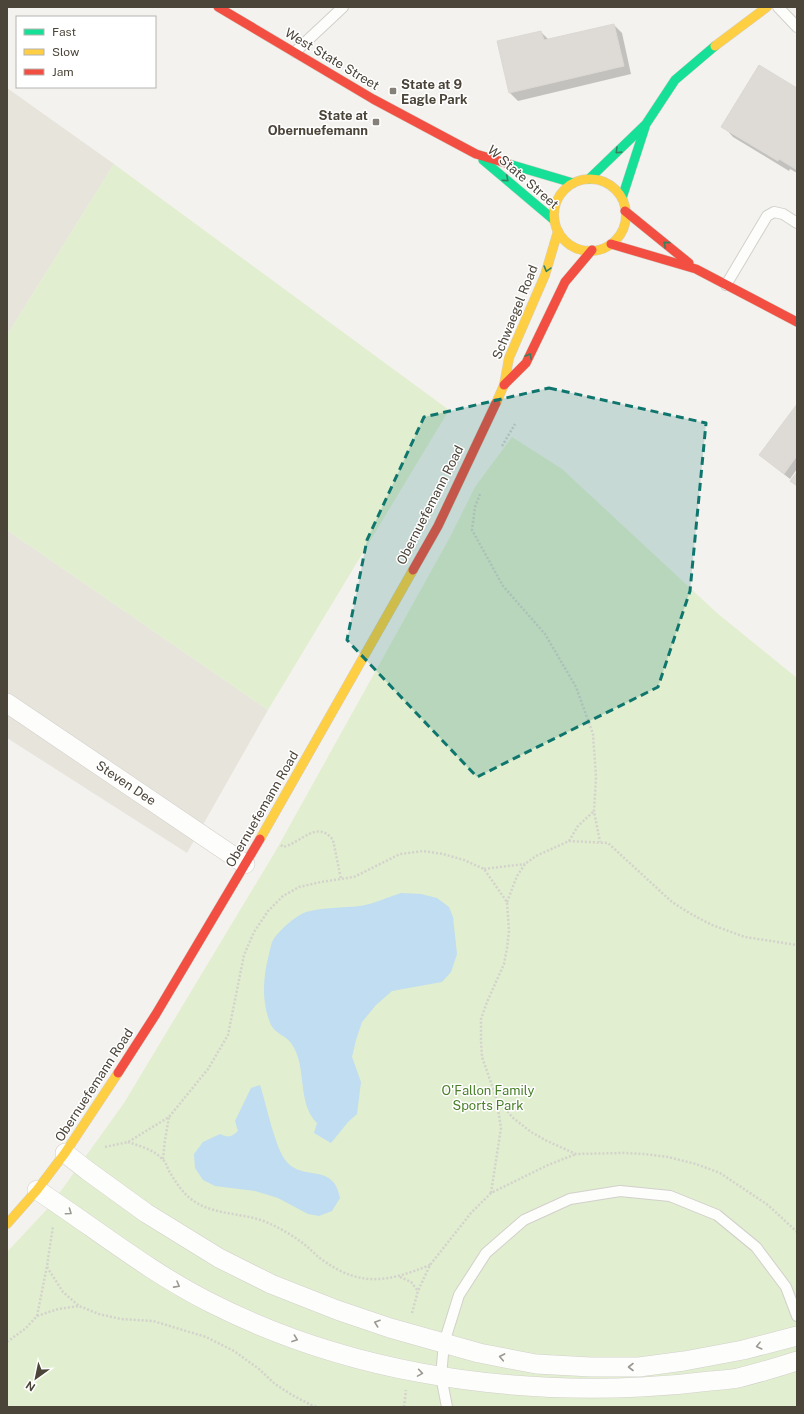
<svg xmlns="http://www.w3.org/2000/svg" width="804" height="1414" font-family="'Public Sans',sans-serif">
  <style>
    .residential { fill: #e7e4dc }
    .green { fill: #e1eecf }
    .water { fill: #c0ddf1 }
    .shadow { fill: #0003 }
    .building { fill: #dedbd6; stroke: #dcd9d4 }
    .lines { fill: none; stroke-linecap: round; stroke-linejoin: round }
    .lane-casing { stroke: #d2d0cb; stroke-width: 12 }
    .street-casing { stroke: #d2d0cb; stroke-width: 20 }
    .fast-casing { stroke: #d3cfc5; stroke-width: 10 }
    .slow-casing { stroke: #d3cfc5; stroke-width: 10 }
    .jam-casing { stroke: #d3cfc5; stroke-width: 10 }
    .path { stroke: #d3d2cc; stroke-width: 2.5; stroke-dasharray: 2 2; stroke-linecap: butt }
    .lane { stroke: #fdfdfc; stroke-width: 10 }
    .street { stroke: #fdfdfc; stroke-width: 19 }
    .fast { stroke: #16e098; stroke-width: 9 }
    .slow { stroke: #ffcf43; stroke-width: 9 }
    .jam { stroke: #f24e42; stroke-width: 9 }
    .oneway { stroke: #36825f }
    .oneway2 { stroke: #9b9791 }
    .marked { fill: #0f766e; fill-opacity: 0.2; stroke: #0f766e; stroke-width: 3; stroke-dasharray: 8 5; stroke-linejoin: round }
    .poi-dot { fill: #868178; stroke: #fff; stroke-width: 1.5 }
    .labels { text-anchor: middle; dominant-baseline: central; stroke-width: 3; stroke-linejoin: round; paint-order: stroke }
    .street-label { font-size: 13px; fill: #4b4439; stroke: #fff }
    .poi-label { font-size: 13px; font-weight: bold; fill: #4b4439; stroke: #fff; text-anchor: start }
    .park-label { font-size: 13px; fill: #4a7f2a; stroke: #fff }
  </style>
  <rect width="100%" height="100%" fill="#f4f2ee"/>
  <!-- residential -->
  <g class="residential">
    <path d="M7 88 114 164 7 335Z"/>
    <path d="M7 530 268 710 187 853 7 738Z"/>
  </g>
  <!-- green -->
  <g class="green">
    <path d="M114 164 449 410 268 710 7 530V335Z"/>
    <path d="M512 437 562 469 717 613 797 678V1407H7V1252L50 1206 124 1103 275 852 449 539 475 487Z"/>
  </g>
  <!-- water -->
  <g class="water">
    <path d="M401 893 421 894 437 898 449 907 453 917 457 954 451 972 442 982 392 991 376 1005 362 1022 356 1040 352 1057 361 1082 357 1114 348 1122 331 1143 314 1133 317 1123C296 1102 308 1066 291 1043 286 1036 275 1033 271 1025 261 1002 263 977 269 954 270 950 271 945 272 942 277 932 295 916 306 912 324 907 342 908 360 906 374 904 388 897 401 893Z"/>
    <path d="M260 1085C266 1103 275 1148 286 1161 303 1182 334 1162 340 1198L332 1211 319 1216 308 1214 278 1198 255 1191 215 1186 203 1180 195 1168 194 1154 203 1142 220 1134C228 1138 232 1137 238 1131L235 1121 251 1088Z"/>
  </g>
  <!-- shadow -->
  <g class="shadow">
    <path d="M614 25 622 33 631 74 518 101 510 93 541 32 549 40Z"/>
    <path d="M797 89V173L790 169 789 171 733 137 723 126Z"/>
    <path d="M797 406V469L790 479 760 455Z"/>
  </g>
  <!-- building -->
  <g class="building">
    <path d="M614 24 624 66 509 93 497 41 541 31 544 40Z"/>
    <path d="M759 65 797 88V170L779 159 778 161 721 127Z"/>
    <path d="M797 404V456L784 474 759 455Z"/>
    <path d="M797 472V486L790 481Z"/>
  </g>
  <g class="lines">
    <defs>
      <g id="lane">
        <path d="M778 7 797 27"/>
        <path d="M295 52 343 7"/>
        <path d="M726 285 767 216 774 212 783 214 797 223"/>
        <path d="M447 1407 441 1376 444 1343 459 1295 486 1253 524 1220 570 1199 620 1191 670 1196 717 1215 756 1247 786 1287 797 1316"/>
      </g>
      <g id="street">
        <path d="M7 703 245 864"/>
        <path d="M65 1153 88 1171 146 1213 219 1258 271 1284 337 1310 390 1328 479 1353 536 1364 591 1367H639L684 1361 743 1350 797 1336"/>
        <path d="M37 1190C95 1228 149 1272 211 1303 343 1370 494 1394 641 1387 664 1386 687 1384 710 1381 719 1380 729 1380 738 1378 758 1373 778 1367 797 1361"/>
      </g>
      <g id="fast">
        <path d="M483 160 554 220"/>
        <path d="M509 164 573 183"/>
        <path d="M589 179 646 124 675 80 715 46"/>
        <path d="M622 198 645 127"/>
      </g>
      <g id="slow">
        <path d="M715 46 767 7"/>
        <circle cx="590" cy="215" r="36"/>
        <path d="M496 403 504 385 509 358 545 275 558 231"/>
        <path d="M260 839 413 570"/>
        <path d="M7 1224 37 1190 65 1153 118 1073"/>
      </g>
      <g id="jam">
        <path d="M218 7 373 99 476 154 509 164"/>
        <path d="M625 211 689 263"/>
        <path d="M611 244 696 269 797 322"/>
        <path d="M504 385 526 363 565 282 592 250"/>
        <path d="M413 570 438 526 496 403"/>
        <path d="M118 1073 156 1014 260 839"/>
      </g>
    </defs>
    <!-- lane casing -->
    <use href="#lane" class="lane-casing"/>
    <!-- street casing -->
    <use href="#street" class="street-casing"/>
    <!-- fast casing -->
    <use href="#fast" class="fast-casing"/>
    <!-- slow casing -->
    <use href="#slow" class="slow-casing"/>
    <!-- jam casing -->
    <use href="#jam" class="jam-casing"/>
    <!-- path -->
    <g class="path">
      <path d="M502 446 515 424"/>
      <path d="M480 494 475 507 472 530 503 586 545 634 576 687 593 734 596 777 594 811 600 842"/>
      <path d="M569 841 578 826 594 811"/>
      <path d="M281 845 283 847C301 843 317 819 333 840L341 879"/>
      <path d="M484 869 525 864"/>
      <path d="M507 902 517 876 525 864 536 856 569 841 608 843 672 902 691 914 712 925 745 937 797 945"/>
      <path d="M128 1142C140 1146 155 1150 163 1160 166 1162 167 1167 169 1171 175 1181 181 1191 191 1199 213 1216 242 1212 266 1222 280 1228 294 1236 305 1245 312 1250 317 1257 324 1261 362 1288 390 1281 430 1265"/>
      <path d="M105 1147 128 1142 169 1117 208 1069 228 1035 244 955 254 932 268 911 283 896 299 887 321 882 354 877 400 854 423 851 443 854 464 860 484 869 507 902 509 931 507 948 504 964 487 1002 481 1019V1041L482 1057 496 1097 512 1117 531 1132 547 1141 576 1154 624 1153 645 1154 668 1157 696 1164 720 1173 768 1205 797 1232"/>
      <path d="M163 1159 165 1140 169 1117"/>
      <path d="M491 1193 501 1128 496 1097"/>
      <path d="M47 1267 63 1292 79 1306"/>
      <path d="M400 1277 411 1282 418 1291"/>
      <path d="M412 1313 418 1291 430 1265 471 1213 491 1193 548 1165 576 1154"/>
      <path d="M37 1316 47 1266 53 1226"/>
      <path d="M7 1342 26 1328 37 1316 58 1309 79 1306 99 1314 121 1319 153 1321 206 1337 234 1351 259 1369 275 1384 292 1395 313 1406 318 1407"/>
      <path d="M404 1407 406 1390"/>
    </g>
    <!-- lane -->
    <use href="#lane" class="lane"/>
    <!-- street -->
    <use href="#street" class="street"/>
    <!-- fast -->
    <use href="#fast" class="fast"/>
    <!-- slow -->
    <use href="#slow" class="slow"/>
    <!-- jam -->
    <use href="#jam" class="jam"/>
  </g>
  <!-- one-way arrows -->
  <defs><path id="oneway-chevron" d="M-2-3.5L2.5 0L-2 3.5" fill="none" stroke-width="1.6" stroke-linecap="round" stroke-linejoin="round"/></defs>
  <g class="oneway">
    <use href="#oneway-chevron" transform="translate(618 151) rotate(136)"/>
    <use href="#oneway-chevron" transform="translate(506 179) rotate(40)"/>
    <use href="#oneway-chevron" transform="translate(666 244) rotate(-140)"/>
    <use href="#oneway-chevron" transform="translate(547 269) rotate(106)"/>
    <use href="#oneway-chevron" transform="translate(529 356) rotate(-64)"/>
  </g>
  <g class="oneway2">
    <use href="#oneway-chevron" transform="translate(69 1212) rotate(35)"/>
    <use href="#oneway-chevron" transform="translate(177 1285) rotate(29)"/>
    <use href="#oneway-chevron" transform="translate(377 1323) rotate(-161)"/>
    <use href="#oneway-chevron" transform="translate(295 1339) rotate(20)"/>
    <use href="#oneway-chevron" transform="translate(759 1346) rotate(166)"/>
    <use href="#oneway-chevron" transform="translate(502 1357) rotate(-169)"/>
    <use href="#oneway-chevron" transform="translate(631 1367) rotate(-180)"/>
    <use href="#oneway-chevron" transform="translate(420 1373) rotate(9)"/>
  </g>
  <!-- marked area -->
  <path class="marked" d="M549 388 706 423 690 591 658 687 477 777 347 640 367 540 424 417Z"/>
  <!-- markers -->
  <g class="poi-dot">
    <rect x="389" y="87" width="8" height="8" rx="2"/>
    <rect x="372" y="118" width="8" height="8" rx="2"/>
  </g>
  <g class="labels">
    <!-- street labels -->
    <g class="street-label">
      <text transform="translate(332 59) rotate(31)">West State Street</text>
      <text transform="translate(523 177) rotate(41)">W State Street</text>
      <text transform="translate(515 312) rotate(-68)">Schwaegel Road</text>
      <text transform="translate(430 505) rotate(-63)">Obernuefemann Road</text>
      <text transform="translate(126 783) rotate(34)">Steven Dee</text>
      <text transform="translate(262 809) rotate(-60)">Obernuefemann Road</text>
      <text transform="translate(94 1085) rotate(-57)">Obernuefemann Road</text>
    </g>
    <!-- poi labels -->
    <g class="poi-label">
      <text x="401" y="84">State at 9<tspan x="401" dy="15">Eagle Park</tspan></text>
      <text x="368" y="115" text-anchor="end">State at<tspan x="368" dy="15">Obernuefemann</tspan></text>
    </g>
    <!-- park labels -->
    <g class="park-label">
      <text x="488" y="1090">O'Fallon Family<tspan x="488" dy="15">Sports Park</tspan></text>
    </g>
  </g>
  <!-- border -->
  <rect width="804" height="1414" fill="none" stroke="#4b4439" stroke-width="16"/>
  <!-- legend -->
  <rect x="16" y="16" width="140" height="72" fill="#ffffff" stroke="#b7b4b0"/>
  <rect x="24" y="29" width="20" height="6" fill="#16e098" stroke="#b7b4b0"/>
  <text x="52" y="36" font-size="12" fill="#4b4439">Fast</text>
  <rect x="24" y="49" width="20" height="6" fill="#ffcf43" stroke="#b7b4b0"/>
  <text x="52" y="56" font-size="12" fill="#4b4439">Slow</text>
  <rect x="24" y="69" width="20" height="6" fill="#f24e42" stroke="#b7b4b0"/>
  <text x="52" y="76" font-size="12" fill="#4b4439">Jam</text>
  <!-- north arrow -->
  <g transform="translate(36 1378) rotate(213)" stroke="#ffffff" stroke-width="3" paint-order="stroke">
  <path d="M0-3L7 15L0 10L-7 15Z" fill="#4b4439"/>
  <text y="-6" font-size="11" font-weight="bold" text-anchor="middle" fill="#4b4439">N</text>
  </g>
</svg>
